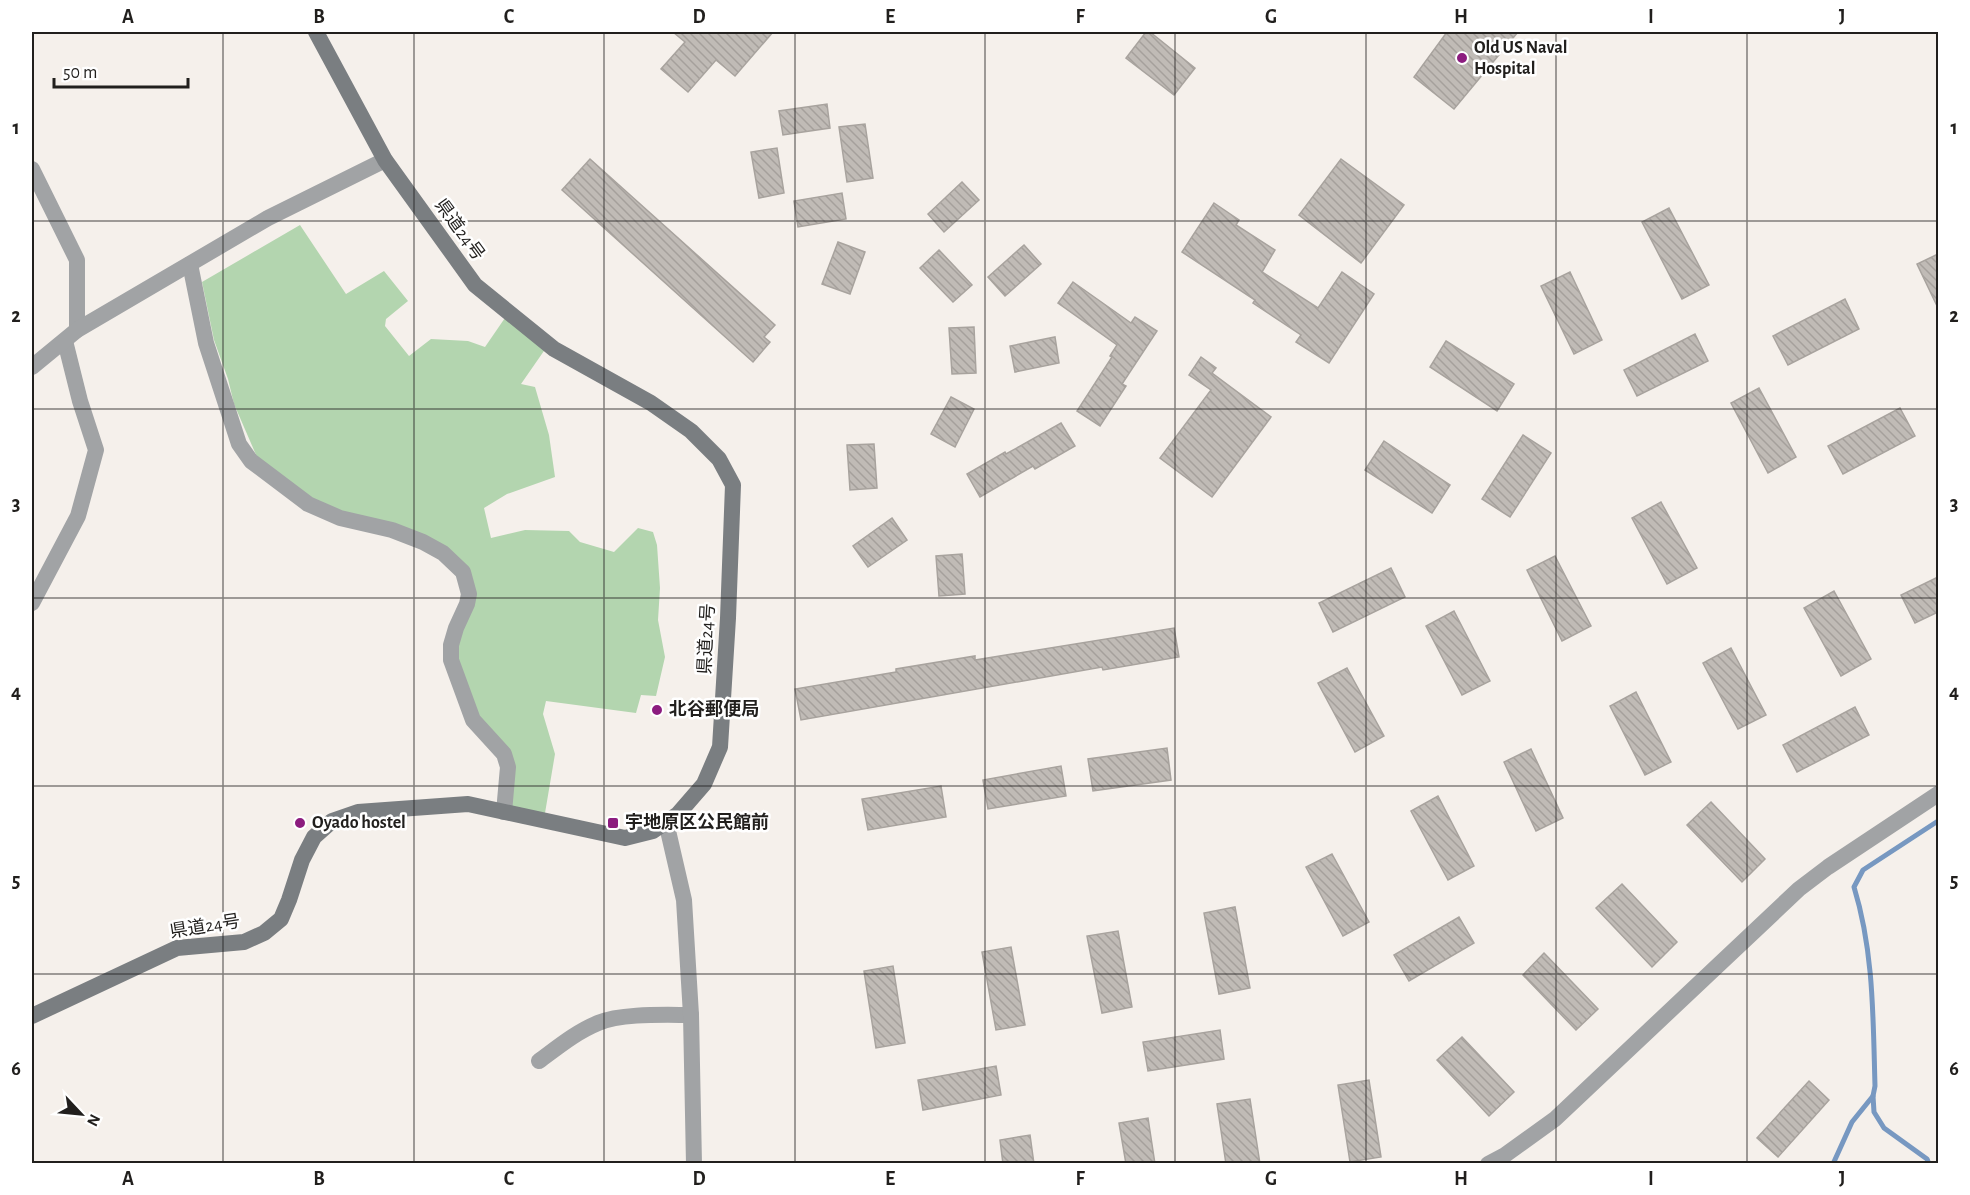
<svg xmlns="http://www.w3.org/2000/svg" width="1970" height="1195" font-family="'Alegreya Sans','Noto Sans JP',sans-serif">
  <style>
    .green { fill: #b3d5af }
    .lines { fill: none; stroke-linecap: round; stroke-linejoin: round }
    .stream { stroke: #7798c1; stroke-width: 5 }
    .building { fill: url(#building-back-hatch); stroke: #a8a39e; stroke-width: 1.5 }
    .minor { stroke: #a1a3a5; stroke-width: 16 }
    .tertiary { stroke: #a1a3a5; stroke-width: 16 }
    .secondary { stroke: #7a7e81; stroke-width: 16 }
    .grid { fill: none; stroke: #211f1d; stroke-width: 1.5; stroke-opacity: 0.55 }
    .poi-dot { fill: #8c1c7f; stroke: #fff; stroke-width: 2 }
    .labels { text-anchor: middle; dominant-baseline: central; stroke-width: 5; stroke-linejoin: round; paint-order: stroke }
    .poi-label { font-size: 18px; font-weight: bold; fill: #211f1d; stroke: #fff; text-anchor: start }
    .street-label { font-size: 18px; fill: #211f1d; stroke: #fff }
    .neatline { fill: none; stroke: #211f1d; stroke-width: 2 }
    .grid-label { font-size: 20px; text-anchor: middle; font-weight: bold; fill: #211f1d }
  </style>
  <defs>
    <pattern id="building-back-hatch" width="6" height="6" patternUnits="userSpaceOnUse" patternTransform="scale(1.5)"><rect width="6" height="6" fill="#c0bbb6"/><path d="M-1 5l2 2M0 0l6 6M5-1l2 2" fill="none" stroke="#a5a09c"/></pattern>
  </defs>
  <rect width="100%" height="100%" fill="#f5f0eb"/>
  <!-- green -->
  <path class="green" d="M300 225 346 294 384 271 408 301 386 319 385 326 409 356 431 339 468 341 485 347 507 315 546 348 521 384 535 387 549 435 555 477 507 494 484 508 491 538 525 530 569 531 580 542 614 552 638 528 653 532 657 545 660 588 658 620 665 657 656 696 641 695 636 713 546 701 543 714 555 754 544 819 504 811 509 772 473 719 454 669 468 596 446 555 330 513 257 457 234 404 228 379 214 340 202 282Z"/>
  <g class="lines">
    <!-- stream -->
    <g class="stream">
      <path d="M1873 1096 1874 1112 1884 1128 1927 1159 1929 1164"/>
      <path d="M1833 1164 1852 1122 1873 1096 1875 1086C1873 1019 1874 952 1854 887L1863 870 1938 821"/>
    </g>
  </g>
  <!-- building -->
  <g class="building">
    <path d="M673 32H773L735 76 716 60 688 92 661 69 685 42Z"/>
    <path d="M1146 32H1150L1195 68 1174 95 1126 58Z"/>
    <path d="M1447 32H1518L1454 109 1414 77Z"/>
    <path d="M827 104 830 128 783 135 779 111Z"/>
    <path d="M865 124 873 178 847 182 839 127Z"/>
    <path d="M777 148 784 193 759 198 751 152Z"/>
    <path d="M590 159 775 325 764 337 770 342 753 362 562 190Z"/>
    <path d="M1341 159 1404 205 1361 263 1299 215Z"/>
    <path d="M962 182 979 200 944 232 928 214Z"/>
    <path d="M842 193 846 219 798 227 794 201Z"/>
    <path d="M1214 203 1239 220 1236 225 1275 250 1262 272 1318 308 1342 272 1374 294 1329 363 1296 342 1301 335 1253 303 1255 300 1182 252Z"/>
    <path d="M1669 208 1709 285 1682 299 1642 222Z"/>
    <path d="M838 242 865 252 850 294 822 284Z"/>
    <path d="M1024 245 1041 264 1005 296 988 277Z"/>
    <path d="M939 250 972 285 953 302 920 268Z"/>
    <path d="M1938 254V308L1917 264Z"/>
    <path d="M1570 272 1602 340 1574 354 1541 286Z"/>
    <path d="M1073 282 1131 323 1135 317 1157 331 1122 384 1126 386 1100 426 1077 411 1112 357 1110 356 1117 345 1058 303Z"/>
    <path d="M1845 299 1859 329 1788 365 1773 336Z"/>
    <path d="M974 327 976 373 952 374 949 328Z"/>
    <path d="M1695 334 1708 361 1637 396 1624 370Z"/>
    <path d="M1055 337 1059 363 1015 372 1010 346Z"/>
    <path d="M1446 341 1514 384 1497 411 1430 367Z"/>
    <path d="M1201 357 1216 368 1212 373 1271 417 1212 497 1160 458 1211 390 1189 375Z"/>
    <path d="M1759 388 1796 457 1768 473 1731 403Z"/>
    <path d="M951 397 974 409 955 447 931 434Z"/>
    <path d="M1900 408 1915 436 1843 474 1828 446Z"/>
    <path d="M1061 423 1075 446 1035 469 1033 466 980 497 967 474 1005 452 1006 454Z"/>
    <path d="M1523 435 1551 453 1510 517 1482 499Z"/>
    <path d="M1384 441 1450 485 1432 513 1365 470Z"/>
    <path d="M874 444 877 488 850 490 847 445Z"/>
    <path d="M1661 502 1697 568 1667 584 1632 518Z"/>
    <path d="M892 518 907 540 868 567 853 546Z"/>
    <path d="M962 554 965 594 939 596 936 556Z"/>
    <path d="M1555 556 1591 626 1562 641 1527 570Z"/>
    <path d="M1391 568 1405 597 1333 632 1319 603Z"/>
    <path d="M1938 577V612L1915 623 1901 595Z"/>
    <path d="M1834 591 1871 659 1841 676 1804 608Z"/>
    <path d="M1454 611 1490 681 1462 695 1426 626Z"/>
    <path d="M1174 628 1179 657 1103 670 1102 667 801 720 795 689 896 672V669L975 656V660Z"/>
    <path d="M1731 648 1766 715 1738 729 1703 663Z"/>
    <path d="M1347 668 1384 736 1355 752 1318 683Z"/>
    <path d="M1636 692 1671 762 1645 775 1610 706Z"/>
    <path d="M1855 707 1869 735 1797 772 1783 745Z"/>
    <path d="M1167 748 1171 780 1093 791 1088 759Z"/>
    <path d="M1531 749 1563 818 1536 831 1504 762Z"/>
    <path d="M1061 766 1066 796 988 809 983 780Z"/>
    <path d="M941 786 946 817 868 830 862 799Z"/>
    <path d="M1438 796 1474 866 1448 880 1411 811Z"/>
    <path d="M1711 802 1765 859 1742 882 1687 825Z"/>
    <path d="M1332 854 1369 922 1343 936 1306 867Z"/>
    <path d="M1622 884 1677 942 1652 967 1596 908Z"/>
    <path d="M1235 907 1250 988 1219 994 1204 913Z"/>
    <path d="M1459 917 1474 943 1409 981 1394 955Z"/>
    <path d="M1118 931 1132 1007 1102 1013 1087 936Z"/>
    <path d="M1011 947 1025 1025 996 1030 982 952Z"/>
    <path d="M1544 953 1598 1009 1576 1030 1523 975Z"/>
    <path d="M893 966 905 1043 876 1048 864 971Z"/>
    <path d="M1220 1030 1224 1059 1148 1071 1143 1042Z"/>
    <path d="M1462 1037 1514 1092 1489 1116 1437 1060Z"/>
    <path d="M996 1066 1001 1095 923 1110 918 1080Z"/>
    <path d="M1369 1080 1381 1157 1350 1162 1338 1085Z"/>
    <path d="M1809 1081 1829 1100 1778 1157 1757 1138Z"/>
    <path d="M1250 1099 1260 1164H1226L1217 1104Z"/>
    <path d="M1148 1118 1155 1164H1126L1119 1123Z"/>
    <path d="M1030 1135 1034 1164H1003L1000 1140Z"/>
  </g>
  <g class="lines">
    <!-- minor -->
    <g class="minor">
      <path d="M32 169 77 260V330"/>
      <path d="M190 264 206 343 239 444 251 461 308 504 340 518 392 530 423 542 443 553 463 572 469 594 467 604 456 628 451 645V660L473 720 504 754 508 767 504 812"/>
      <path d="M32 603 78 516 96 450 80 401 65 341"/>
      <path d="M539 1061C558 1047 576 1032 598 1023 621 1013 665 1015 691 1015"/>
      <path d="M1488 1164 1505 1155 1555 1119 1799 889 1828 867 1938 794"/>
    </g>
    <!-- tertiary -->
    <g class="tertiary">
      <path d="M32 367 77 330 268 218 385 160"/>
      <path d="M666 822 684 900 691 1015 694 1164"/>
    </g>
    <!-- secondary -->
    <path class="secondary" d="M32 1016 177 948 244 942 264 933 281 919 289 900 302 860 314 837 332 821 358 812 468 804 625 838 653 831 678 814 704 784 720 747 728 618 733 485 719 459 691 431 651 403 554 349 475 285 385 160 316 32"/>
  </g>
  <!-- grid -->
  <path class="grid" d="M223 32V1164M414 32V1164M604 32V1164M795 32V1164M985 32V1164M1175 32V1164M1366 32V1164M1556 32V1164M1747 32V1164M32 221H1938M32 409H1938M32 598H1938M32 786H1938M32 974H1938"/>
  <!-- markers -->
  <g class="poi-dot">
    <circle cx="1462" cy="58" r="6"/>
    <circle cx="657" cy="710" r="6"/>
    <circle cx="300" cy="823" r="6"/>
    <rect x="607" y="817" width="12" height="12" rx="3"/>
  </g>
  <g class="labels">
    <!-- poi labels -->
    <g class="poi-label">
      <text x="1474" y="48">Old US Naval<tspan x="1474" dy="21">Hospital</tspan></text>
      <text x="669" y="710">北谷郵便局</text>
      <text x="312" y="823">Oyado hostel</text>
      <text x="625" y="823">宇地原区公民館前</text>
    </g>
    <!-- street labels -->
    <g class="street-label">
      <text transform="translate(459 230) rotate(54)">県道24号</text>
      <text transform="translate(707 639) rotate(-87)">県道24号</text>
      <text transform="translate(205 927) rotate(-9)">県道24号</text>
    </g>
  </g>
  <!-- border -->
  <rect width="1970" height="1195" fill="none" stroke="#ffffff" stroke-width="66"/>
  <!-- north arrow -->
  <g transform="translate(81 1114) rotate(116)" stroke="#ffffff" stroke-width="4.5" paint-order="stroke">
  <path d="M0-4.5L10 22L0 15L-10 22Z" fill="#211f1d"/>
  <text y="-9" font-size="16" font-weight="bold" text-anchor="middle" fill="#211f1d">N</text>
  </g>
  <!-- scale -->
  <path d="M54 78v9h134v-9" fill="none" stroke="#211f1d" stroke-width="3"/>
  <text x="63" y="78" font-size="18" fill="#211f1d" stroke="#ffffff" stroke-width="4.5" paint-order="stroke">50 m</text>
  <rect x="33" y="33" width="1904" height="1129" class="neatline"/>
  <g class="grid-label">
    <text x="128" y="23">A</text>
    <text x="319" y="23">B</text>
    <text x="509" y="23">C</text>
    <text x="699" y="23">D</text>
    <text x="890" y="23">E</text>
    <text x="1080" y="23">F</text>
    <text x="1271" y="23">G</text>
    <text x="1461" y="23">H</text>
    <text x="1651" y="23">I</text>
    <text x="1842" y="23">J</text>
    <text x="16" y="134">1</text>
    <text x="1954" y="134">1</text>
    <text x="16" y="322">2</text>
    <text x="1954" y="322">2</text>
    <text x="16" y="510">3</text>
    <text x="1954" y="510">3</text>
    <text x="16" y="698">4</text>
    <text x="1954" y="698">4</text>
    <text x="16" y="887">5</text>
    <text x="1954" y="887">5</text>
    <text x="16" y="1075">6</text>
    <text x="1954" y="1075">6</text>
    <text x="128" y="1185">A</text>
    <text x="319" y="1185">B</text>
    <text x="509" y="1185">C</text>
    <text x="699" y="1185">D</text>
    <text x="890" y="1185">E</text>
    <text x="1080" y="1185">F</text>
    <text x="1271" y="1185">G</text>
    <text x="1461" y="1185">H</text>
    <text x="1651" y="1185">I</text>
    <text x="1842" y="1185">J</text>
  </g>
</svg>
